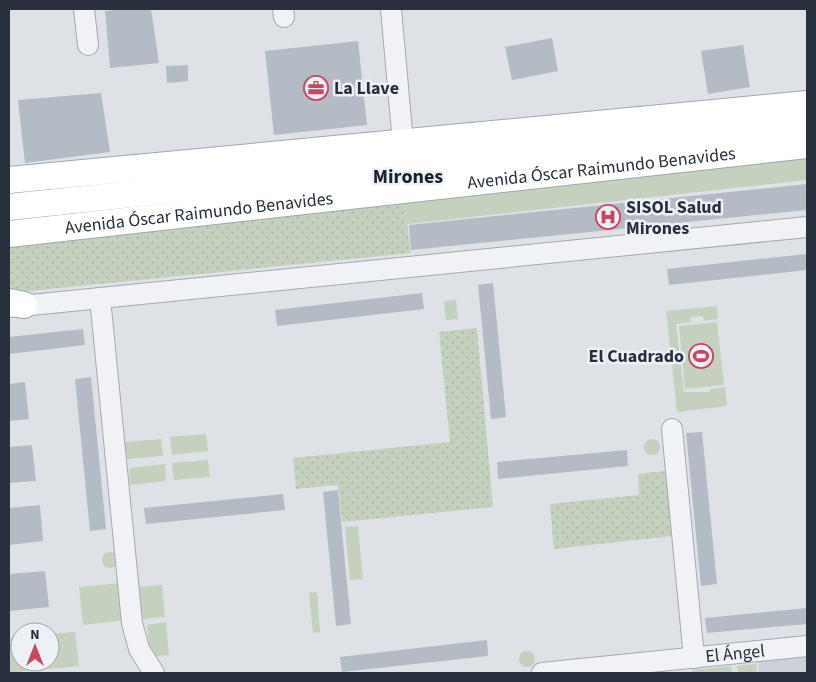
<svg xmlns="http://www.w3.org/2000/svg" width="816" height="682" font-family="'Source Sans 3',sans-serif">
  <style>
    .built { fill: #ccd1d9 }
    .grass { fill: #c4d1bf }
    .park { fill: url(#park-dots) }
    .building { fill: #b5bbc4 }
    .lines { fill: none; stroke-linecap: round; stroke-linejoin: round }
    .minor-casing { stroke: #a4a9b1; stroke-width: 22 }
    .major-casing { stroke: #9ea7b2; stroke-width: 28 }
    .minor { stroke: #f0f2f5; stroke-width: 20 }
    .major { stroke: #fff; stroke-width: 26 }
    .labels { text-anchor: middle; dominant-baseline: central; stroke-width: 5; stroke-linejoin: round; paint-order: stroke }
    .poi-label { font-size: 18px; font-weight: bold; fill: #28303d; stroke: #edf1f5; text-anchor: start }
    .street-label { font-size: 18px; fill: #28303d; stroke: #edf1f5 }
    .quarter-label { font-size: 20px; font-weight: bold; fill: #1a222e; stroke: #edf1f5 }
  </style>
  <defs>
    <pattern id="park-dots" width="8" height="8" patternUnits="userSpaceOnUse" patternTransform="scale(1.25)"><rect width="8" height="8" fill="#c4d1bf"/><path d="M2 2h.1M6 6h.1" fill="none" stroke="#a8b4a5" stroke-width="1.8" stroke-linecap="round"/></pattern>
  </defs>
  <rect width="100%" height="100%" fill="#dee2e7"/>
  <!-- built -->
  <path class="built" d="M807 655V673H759L758 660Z"/>
  <!-- grass -->
  <g class="grass">
    <path d="M807 156V180L407 224 404 202Z"/>
    <path d="M456 300 458 319 446 320 444 301Z"/>
    <path d="M717 306 718 319 704 321 703 316 691 317V322L676 324 684 392H710V389L725 387 727 406 677 412 666 311Z"/>
    <path d="M717 322 724 385 685 389 679 326Z"/>
    <path d="M206 434 208 451 172 455 170 437Z"/>
    <circle cx="652" cy="447" r="8"/>
    <path d="M161 439 163 456 127 459 125 442Z"/>
    <path d="M208 460 210 477 174 480 172 463Z"/>
    <path d="M165 464 166 481 130 485 129 468Z"/>
    <path d="M358 526 363 579 350 580 345 527Z"/>
    <circle cx="110" cy="560" r="8"/>
    <path d="M122 583 126 620 83 625 79 587Z"/>
    <path d="M162 585 165 617 142 619 138 616 140 587Z"/>
    <path d="M317 592 320 632 313 633 309 593Z"/>
    <path d="M166 622 169 655 155 656 149 645 147 625Z"/>
    <path d="M75 632 79 666 9 673V638L20 637V662H50V634Z"/>
    <circle cx="527" cy="659" r="8"/>
    <path d="M756 664 757 673H738L737 666Z"/>
    <path d="M731 666 732 673H691L692 670Z"/>
  </g>
  <!-- park -->
  <g class="park">
    <path d="M404 202 411 253 9 293V243Z"/>
    <path d="M477 328 493 507 342 522 338 485 296 489 293 458 450 442 439 332Z"/>
    <path d="M666 471 672 536 554 549 550 504 639 495 638 474Z"/>
  </g>
  <!-- building -->
  <g class="building">
    <path d="M126 9H151L159 63 110 68 105 11Z"/>
    <path d="M552 38 558 71 512 80 505 47Z"/>
    <path d="M358 41 367 125 274 135 265 51Z"/>
    <path d="M743 45 750 87 708 94 701 51Z"/>
    <path d="M188 65V81L167 83 166 66Z"/>
    <path d="M101 93 110 152 25 163 18 100Z"/>
    <path d="M807 184V210L411 250 409 225Z"/>
    <path d="M807 254V270L669 285 667 269Z"/>
    <path d="M493 283 506 417 491 419 478 285Z"/>
    <path d="M422 293 424 309 277 326 275 310Z"/>
    <path d="M83 329 85 345 9 354V337Z"/>
    <path d="M91 377 106 529 90 531 75 379Z"/>
    <path d="M25 382 29 419 9 421V384Z"/>
    <path d="M702 432 717 584 701 586 686 433Z"/>
    <path d="M32 445 36 481 9 483V447Z"/>
    <path d="M627 450 628 466 498 479 497 462Z"/>
    <path d="M338 490 351 624 336 626 323 492Z"/>
    <path d="M283 494 285 510 146 524 144 508Z"/>
    <path d="M40 505 43 541 9 545V508Z"/>
    <path d="M45 571 49 607 9 611V574Z"/>
    <path d="M807 608V624L707 633 705 618Z"/>
    <path d="M487 640 488 656 342 672 340 657Z"/>
  </g>
  <g class="lines">
    <defs>
      <g id="minor">
        <path d="M84 9 88 45"/>
        <path d="M283 9 284 17"/>
        <path d="M391 9 403 143"/>
        <path d="M100 298 132 623 139 649 154 673"/>
        <path d="M11 307 807 227"/>
        <path d="M672 429 694 658"/>
        <path id="s1" d="M542 673 807 646"/>
      </g>
      <g id="major">
        <path d="M9 180 807 104"/>
        <path d="M9 207 807 123"/>
        <path id="s2" d="M9 234 807 145"/>
        <path d="M9 302 24 305"/>
      </g>
    </defs>
    <!-- minor casing -->
    <use href="#minor" class="minor-casing"/>
    <!-- major casing -->
    <use href="#major" class="major-casing"/>
    <!-- minor -->
    <use href="#minor" class="minor"/>
    <!-- major -->
    <use href="#major" class="major"/>
  </g>
  <!-- icons -->
  <defs>
    <symbol id="office-ring" viewBox="-11 -11 22 22"><circle r="9.5" fill="#edf1f5" stroke="#c94660" stroke-width="1.5"/><path d="M-6-3h4V-5.5h4V-3h4V5H-6ZM-1-4.5V-3h2v-1.5ZM-6 0V1H6V0Z" fill="#c94660"/></symbol>
    <symbol id="hospital-ring" viewBox="-11 -11 22 22"><circle r="9.5" fill="#edf1f5" stroke="#c94660" stroke-width="1.5"/><path d="M-5-5h3v3.5h4V-5h3V5h-3V1.5h-4V5h-3Z" fill="#c94660"/></symbol>
    <symbol id="stadium-ring" viewBox="-11 -11 22 22"><circle r="9.5" fill="#edf1f5" stroke="#c94660" stroke-width="1.5"/><path d="M0-5a6.5 5 0 1 0 0 10a6.5 5 0 1 0 0-10ZM-3.5-1.8h7v3.6h-7Z" fill="#c94660"/></symbol>
  </defs>
  <g fill-rule="evenodd">
    <use href="#office-ring" x="302" y="74" width="28" height="28"/>
    <use href="#hospital-ring" x="594" y="203" width="28" height="28"/>
    <use href="#stadium-ring" x="687" y="342" width="28" height="28"/>
  </g>
  <g class="labels">
    <!-- poi labels -->
    <g class="poi-label">
      <text x="334" y="88">La Llave</text>
      <text x="626" y="207">SISOL Salud<tspan x="626" dy="21">Mirones</tspan></text>
      <text x="684" y="356" text-anchor="end">El Cuadrado</text>
    </g>
    <!-- street labels -->
    <g class="street-label">
      <text stroke="none"><textPath href="#s2" startOffset="596">Avenida Óscar Raimundo Benavides</textPath></text>
      <text stroke="none"><textPath href="#s2" startOffset="191">Avenida Óscar Raimundo Benavides</textPath></text>
      <text stroke="none"><textPath href="#s1" startOffset="194">El Ángel</textPath></text>
    </g>
    <!-- quarter labels -->
    <g class="quarter-label">
      <text x="408" y="177">Mirones</text>
    </g>
  </g>
  <!-- border -->
  <rect width="816" height="682" fill="none" stroke="#28303d" stroke-width="20"/>
  <!-- north arrow -->
  <g transform="translate(35 647)"><circle r="24" fill="#edf1f5" stroke="#9ea4ab"/>
  <path d="M0-4L9 19L0 12L-9 19Z" fill="#c94660"/>
  <text y="-8" font-size="14" font-weight="bold" text-anchor="middle" fill="#28303d">N</text>
  </g>
</svg>
